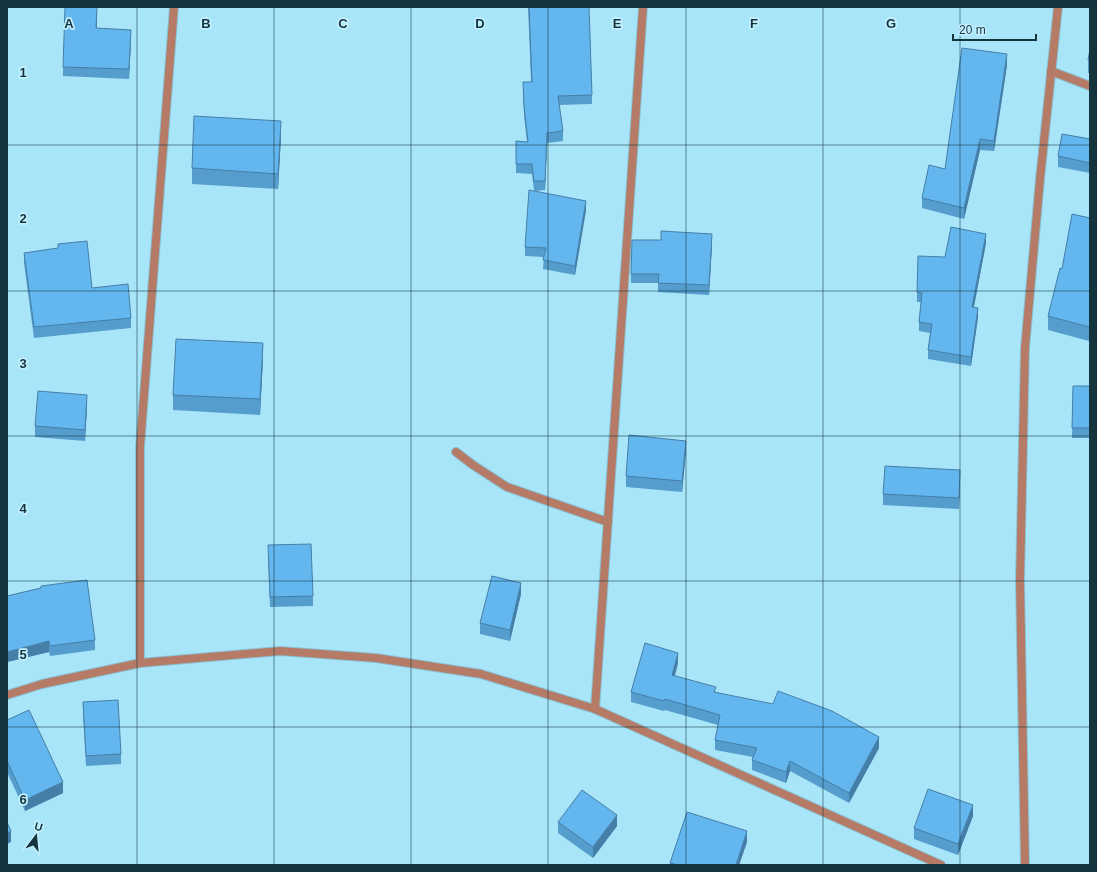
<svg xmlns="http://www.w3.org/2000/svg" width="1097" height="872" font-family="Helvetica,sans-serif">
  <style>
    .lines { fill: none; stroke-linecap: round; stroke-linejoin: round }
    .street-casing { stroke: #8bc2d4; stroke-width: 10 }
    .street { stroke: #b57b66; stroke-width: 8 }
    .wall { fill: #559dcd }
    .shaded-wall { fill: #457fa7 }
    .building { fill: #63b6ee; stroke: #457fa7 }
    .grid { fill: none; stroke: #14343e; stroke-width: 1; stroke-opacity: 0.55 }
    .grid-label { font-size: 13px; text-anchor: middle; font-weight: bold; fill: #14343e; stroke: #c3f0ff; stroke-width: 3.5; stroke-linejoin: round; paint-order: stroke }
  </style>
  <rect width="100%" height="100%" fill="#a9e5f9"/>
  <g class="lines">
    <defs>
      <g id="street">
        <path d="M1051 71 1090 86"/>
        <path d="M456 452 473 465 507 487 608 522"/>
        <path d="M140 663V447L174 7"/>
        <path d="M7 695 42 684 140 663 280 651 376 658 481 674 595 709 941 865"/>
        <path d="M595 709 643 7"/>
        <path d="M1025 865 1020 580 1025 348 1040 179 1058 7"/>
      </g>
    </defs>
    <!-- street casing -->
    <use href="#street" class="street-casing"/>
    <!-- street -->
    <use href="#street" class="street"/>
  </g>
  <!-- wall -->
  <g class="wall">
    <path d="M528 7 592 95V104L559 105 563 131V141L547 143 545 190 534 191 532 174 516 173V141L527 142 524 116 523 82H531Z"/>
    <path d="M97 15V28L131 39 129 79 63 76V67Z"/>
    <path d="M1090 49V73H1088V60Z"/>
    <path d="M1007 65 994 151 980 150 964 219 922 208V198L945 169Z"/>
    <path d="M281 137 278 189 192 184V168Z"/>
    <path d="M1090 139V173L1058 167V156Z"/>
    <path d="M586 210 575 275 543 269 544 257 525 256V247Z"/>
    <path d="M1090 218 1089 341 1048 330V316L1062 269Z"/>
    <path d="M986 243 974 307 978 317 971 366 928 359V350L930 333 919 331V322L921 302H917V292L945 257Z"/>
    <path d="M58 244 92 288 131 318V328L34 338 24 263V253L58 248Z"/>
    <path d="M712 244 709 295 658 292V283H631V274Z"/>
    <path d="M263 358 260 415 173 410V395Z"/>
    <path d="M1073 386H1090V438H1072Z"/>
    <path d="M87 406 85 441 35 437V426Z"/>
    <path d="M686 451 682 492 626 487V476Z"/>
    <path d="M960 481 959 509 883 505V494Z"/>
    <path d="M268 556 313 596V606L270 607Z"/>
    <path d="M41 586 95 640V650L50 656 49 652 7 662V665V596L41 588Z"/>
    <path d="M521 594 510 641 480 634V623Z"/>
    <path d="M678 663 675 676 716 692 879 748 849 803 790 771 786 783 752 770V760L753 757 715 750V740L718 725 665 710 664 711 631 702V692Z"/>
    <path d="M83 702 121 754V764L86 766 83 713Z"/>
    <path d="M7 720 63 793 25 811 7 772Z"/>
    <path d="M973 816 958 855 914 839V828Z"/>
    <path d="M558 822 617 826 593 858 558 833Z"/>
    <path d="M747 842 739 865H670V863Z"/>
  </g>
  <!-- shaded-wall -->
  <g class="shaded-wall">
    <path d="M97 7V15L96 38V28Z"/>
    <path d="M131 30V39L129 79V69Z"/>
    <path d="M1007 54V65L994 151V141Z"/>
    <path d="M281 121V137L278 189V174Z"/>
    <path d="M547 133V143L545 190V181Z"/>
    <path d="M980 139V150L964 219V208Z"/>
    <path d="M586 201V210L575 275V266Z"/>
    <path d="M712 234V244L709 295V285Z"/>
    <path d="M986 234V243L972 316V307Z"/>
    <path d="M978 308V317L971 366V357Z"/>
    <path d="M1090 325V338L1089 341V327Z"/>
    <path d="M263 343V358L260 415V399Z"/>
    <path d="M87 395V406L85 441V430Z"/>
    <path d="M686 441V451L682 492V481Z"/>
    <path d="M960 470V481L959 509V498Z"/>
    <path d="M521 583V594L510 641V630Z"/>
    <path d="M49 641V652L7 662V665V652Z"/>
    <path d="M678 653V663L672 685V675Z"/>
    <path d="M879 737V748L849 803V793Z"/>
    <path d="M790 761V771L786 783V772Z"/>
    <path d="M63 782V793L25 811V800Z"/>
    <path d="M973 805V816L958 855V844Z"/>
    <path d="M617 815V826L593 858V847Z"/>
    <path d="M11 831V842L7 844V833Z"/>
    <path d="M747 831V842L739 865H736Z"/>
  </g>
  <!-- building -->
  <g class="building">
    <path d="M65 7H97L96 28 131 30 129 69 63 67Z"/>
    <path d="M529 7H589L592 95 558 96 563 131 547 133 545 181H534L532 164H516V141L528 142 524 106 523 82H532Z"/>
    <path d="M962 48 1007 54 994 141 980 139 964 208 922 198 929 165 945 169Z"/>
    <path d="M1090 49V61L1088 60Z"/>
    <path d="M194 116 281 121 278 174 192 168Z"/>
    <path d="M1062 134 1090 139V163L1058 156Z"/>
    <path d="M529 190 586 201 575 266 543 260 546 248 525 247Z"/>
    <path d="M1072 214 1090 218V325L1089 327 1048 316 1060 268 1062 269Z"/>
    <path d="M951 227 986 234 972 307 978 308 971 357 928 350 932 324 919 322 922 293 917 292 918 256 945 257Z"/>
    <path d="M661 231 712 234 709 285 658 283 659 274H631L632 240H661Z"/>
    <path d="M87 241 92 288 128 284 131 318 34 327 24 253 58 248V244Z"/>
    <path d="M176 339 263 343 260 399 173 395Z"/>
    <path d="M1073 386H1090V428H1072Z"/>
    <path d="M38 391 87 395 85 430 35 426Z"/>
    <path d="M629 435 686 441 682 481 626 476Z"/>
    <path d="M885 466 960 470 959 498 883 494Z"/>
    <path d="M311 544 313 596 270 597 268 545Z"/>
    <path d="M492 576 521 583 510 630 480 623Z"/>
    <path d="M87 580 95 640 50 646 49 641 7 652V596L41 588V586Z"/>
    <path d="M645 643 678 653 672 675 716 687 714 692 773 704 778 691 832 711 879 737 849 793 790 761 786 772 752 760 757 748 715 740 720 715 665 699 664 701 631 692Z"/>
    <path d="M118 700 121 754 86 756 83 702Z"/>
    <path d="M29 710 63 782 25 800 7 761V720Z"/>
    <path d="M928 789 973 805 958 844 914 828Z"/>
    <path d="M582 790 617 815 593 847 558 822Z"/>
    <path d="M687 812 747 831 736 865H678L670 863Z"/>
    <path d="M7 822 11 831 7 833Z"/>
  </g>
  <!-- grid -->
  <path class="grid" d="M137 7V865M274 7V865M411 7V865M548 7V865M686 7V865M823 7V865M960 7V865M7 145H1090M7 291H1090M7 436H1090M7 581H1090M7 727H1090"/>
  <g class="grid-label">
    <text x="69" y="28">A</text>
    <text x="206" y="28">B</text>
    <text x="343" y="28">C</text>
    <text x="480" y="28">D</text>
    <text x="617" y="28">E</text>
    <text x="754" y="28">F</text>
    <text x="891" y="28">G</text>
    <text x="23" y="77">1</text>
    <text x="23" y="223">2</text>
    <text x="23" y="368">3</text>
    <text x="23" y="513">4</text>
    <text x="23" y="659">5</text>
    <text x="23" y="804">6</text>
  </g>
  <!-- border -->
  <rect width="1097" height="872" fill="none" stroke="#14343e" stroke-width="16"/>
  <!-- north arrow -->
  <g transform="translate(36 836) rotate(16)" stroke="#c3f0ff" stroke-width="3" paint-order="stroke">
  <path d="M0-3L7 15L0 10L-7 15Z" fill="#14343e"/>
  <text y="-6" font-size="11" font-weight="bold" text-anchor="middle" fill="#14343e">U</text>
  </g>
  <!-- scale -->
  <path d="M953 34v6h83v-6" fill="none" stroke="#14343e" stroke-width="2"/>
  <text x="959" y="34" font-size="12" fill="#14343e" stroke="#c3f0ff" stroke-width="3" paint-order="stroke">20 m</text>
</svg>
